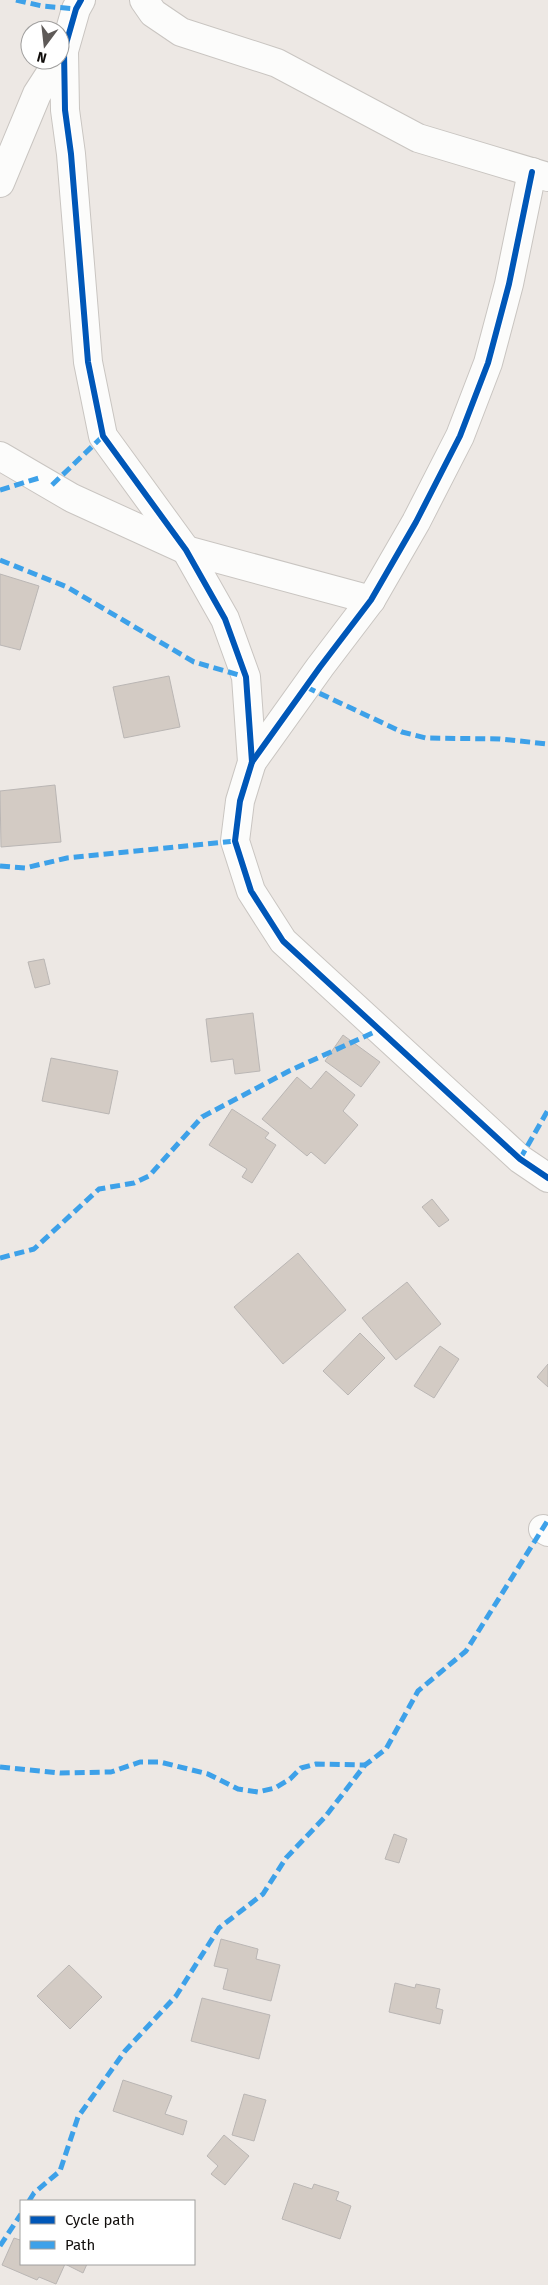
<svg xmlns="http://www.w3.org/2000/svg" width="548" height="2285" font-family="'Fira Sans',sans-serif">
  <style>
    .building { fill: #d3cbc4; stroke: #bab6b4 }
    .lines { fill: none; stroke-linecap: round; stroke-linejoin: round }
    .minor-casing { stroke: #c9c5c1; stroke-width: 30 }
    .minor { stroke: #fcfcfb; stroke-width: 28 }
    .quiet { stroke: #3da1e9; stroke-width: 5; stroke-dasharray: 10 5; stroke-linecap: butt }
    .cycleway-casing { stroke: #fff; stroke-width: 9 }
    .cycleway { stroke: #0057b8; stroke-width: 6 }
  </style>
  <rect width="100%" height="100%" fill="#ede8e4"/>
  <!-- building -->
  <g class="building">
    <path d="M0 574 39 586 20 650 0 645Z"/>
    <path d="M169 676 180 727 124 738 113 687Z"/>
    <path d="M55 785 61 842 1 847 0 791Z"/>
    <path d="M44 959 50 984 35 988 28 962Z"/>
    <path d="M253 1013 260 1071 235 1074 233 1059 211 1062 206 1019Z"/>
    <path d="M343 1035 380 1062 361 1087 325 1061Z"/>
    <path d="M51 1058 118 1071 109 1114 42 1101Z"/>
    <path d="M326 1071 355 1095 343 1111 358 1125 325 1164 311 1152 307 1156 262 1119 297 1077 311 1089Z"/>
    <path d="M232 1109 269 1133 265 1138 276 1145 252 1183 242 1177 247 1169 209 1145Z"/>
    <path d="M432 1199 449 1220 439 1227 422 1207Z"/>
    <path d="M298 1253 346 1310 283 1364 234 1307Z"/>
    <path d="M407 1282 441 1324 396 1360 362 1318Z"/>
    <path d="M360 1333 385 1358 348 1395 323 1371Z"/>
    <path d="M440 1346 459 1359 434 1398 414 1386Z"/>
    <path d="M548 1364V1387L537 1377Z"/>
    <path d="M394 1834 407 1839 399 1863 385 1859Z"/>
    <path d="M221 1939 258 1949 256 1959 280 1965 271 2001 223 1989 228 1969 214 1966Z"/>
    <path d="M69 1965 102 1997 70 2029 37 1996Z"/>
    <path d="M395 1983 415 1988 416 1984 440 1989 436 2008 443 2010 440 2024 389 2012Z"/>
    <path d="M202 1998 270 2015 259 2059 191 2041Z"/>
    <path d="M123 2080 172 2096 165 2114 187 2121 183 2135 113 2111Z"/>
    <path d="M244 2094 266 2100 254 2141 232 2135Z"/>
    <path d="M224 2135 249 2156 225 2185 211 2174 218 2166 207 2156Z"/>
    <path d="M294 2183 312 2189 314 2184 339 2192 336 2200 351 2206 340 2239 282 2219Z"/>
    <path d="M14 2238 20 2240 21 2238V2264H87L83 2273 65 2264 56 2284 39 2277 37 2280 2 2265Z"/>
  </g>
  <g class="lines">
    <defs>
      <g id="minor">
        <path d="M81 0 76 9 64 51 65 110 71 154 88 362 103 436 186 550 225 619 246 677 252 762 240 801 235 841 251 891 283 941 520 1159 548 1178"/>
        <path d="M144 0 153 13 181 32 277 63 418 138 548 177"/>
        <path d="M0 183 37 94 59 60"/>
        <path d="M0 456 72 498 186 550 371 600"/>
        <path d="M252 762 320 667 371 600 416 522 460 436 488 363 509 284 532 172"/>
        <path d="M543 1529 548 1532"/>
      </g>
    </defs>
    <!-- minor casing -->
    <use href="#minor" class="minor-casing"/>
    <!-- minor -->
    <use href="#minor" class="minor"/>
    <!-- quiet -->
    <g class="quiet">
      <path d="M16 0 42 6 76 9"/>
      <path d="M52 485 103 436"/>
      <path d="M0 490 39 478"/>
      <path d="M0 560 67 587 194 662 246 677"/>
      <path d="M306 687 402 732 426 738 500 739 548 744"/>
      <path d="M0 866 25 868 67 858 235 841"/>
      <path d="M520 1159 548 1110"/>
      <path d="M0 1258 34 1249 99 1189 134 1183 149 1176 202 1117 289 1071 379 1030"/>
      <path d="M0 1767 60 1773 111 1772 140 1762H160L208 1774 238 1789 258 1792 275 1788 290 1779 301 1768 316 1764 365 1765"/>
      <path d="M29 2201 34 2193 60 2171 78 2117 125 2051 176 1996 219 1928 263 1894 286 1858 325 1817 365 1765 386 1749 418 1691 466 1651 548 1520"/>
      <path d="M0 2246 21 2214"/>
    </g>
    <defs>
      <g id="cycleway">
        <path d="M81 0 76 9 64 51 65 110 71 154 88 362 103 436 186 550 225 619 246 677 252 762 240 801 235 841 251 891 283 941 520 1159 548 1178"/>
        <path d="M252 762 320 667 371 600 416 522 460 436 488 363 509 284 532 172"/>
      </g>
    </defs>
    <!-- cycleway casing -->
    <use href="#cycleway" class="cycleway-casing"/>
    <!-- cycleway -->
    <use href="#cycleway" class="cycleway"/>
  </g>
  <!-- legend -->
  <rect x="20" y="2200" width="175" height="65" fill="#ffffff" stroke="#a09f9e"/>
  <rect x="30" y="2216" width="25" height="8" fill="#0057b8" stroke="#a09f9e"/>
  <text x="65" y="2225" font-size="15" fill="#110e0c">Cycle path</text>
  <rect x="30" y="2241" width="25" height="8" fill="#3da1e9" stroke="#a09f9e"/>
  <text x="65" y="2250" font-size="15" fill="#110e0c">Path</text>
  <!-- north arrow -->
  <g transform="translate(45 45) rotate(195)"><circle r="24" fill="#ffffff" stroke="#a09f9e"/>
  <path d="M0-4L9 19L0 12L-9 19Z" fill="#5e5a58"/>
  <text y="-8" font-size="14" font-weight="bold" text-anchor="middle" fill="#110e0c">N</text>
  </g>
</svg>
